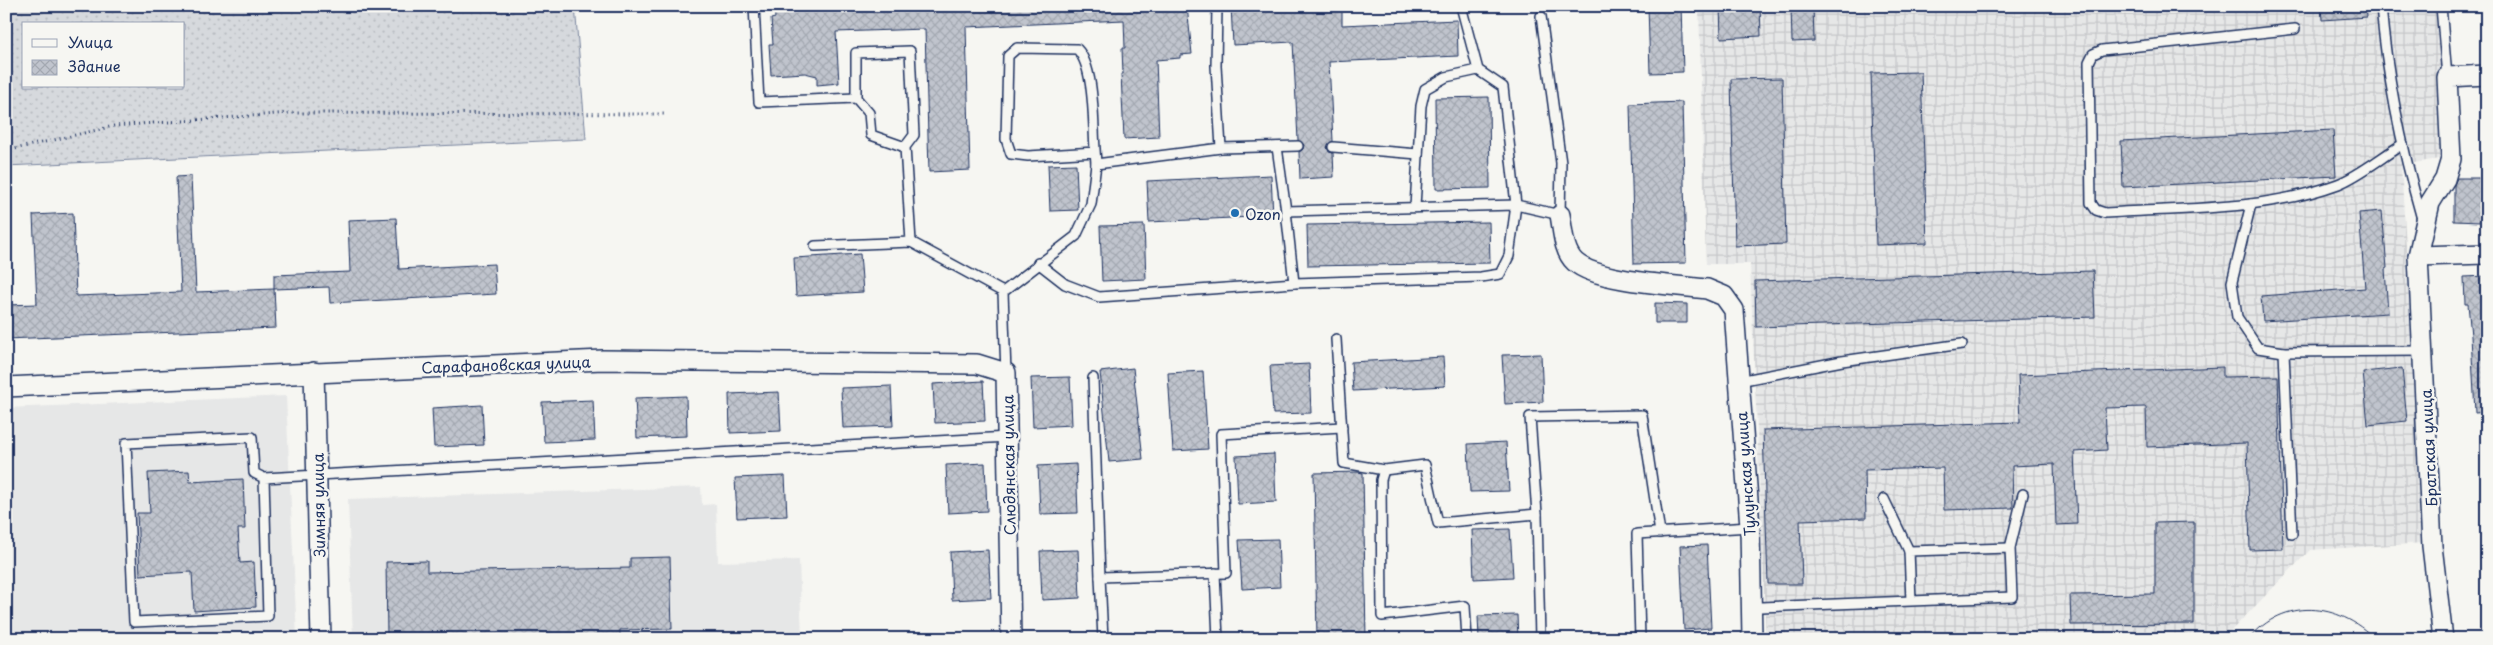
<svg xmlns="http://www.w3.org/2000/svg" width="2493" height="645" font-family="'Playpen Sans',sans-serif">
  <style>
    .built { fill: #e6e7e7 }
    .industrial { fill: url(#industrial-grid) }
    .grass { fill: url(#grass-dots); stroke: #78849e; fill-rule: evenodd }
    .building { fill: url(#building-cross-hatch); stroke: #1b2f5e }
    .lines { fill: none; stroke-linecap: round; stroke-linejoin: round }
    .lane-casing { stroke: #1b2f5e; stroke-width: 12 }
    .street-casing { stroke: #1b2f5e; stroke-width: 22 }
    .path { stroke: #1b2f5e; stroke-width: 3; stroke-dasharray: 1 4; stroke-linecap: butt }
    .lane { stroke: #f6f6f2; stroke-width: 9 }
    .street { stroke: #f6f6f2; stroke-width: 19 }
    .tram { stroke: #1b2f5e; stroke-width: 1 }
    .poi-dot { fill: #1f6fb2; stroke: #f6f6f2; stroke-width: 2 }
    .labels { text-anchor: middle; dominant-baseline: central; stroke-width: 5; stroke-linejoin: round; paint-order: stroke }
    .poi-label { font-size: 15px; fill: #1b2f5e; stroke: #f6f6f2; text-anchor: start }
    .street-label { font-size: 15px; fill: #1b2f5e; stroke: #f6f6f2 }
  </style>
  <defs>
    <pattern id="industrial-grid" width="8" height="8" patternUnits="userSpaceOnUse" patternTransform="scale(1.25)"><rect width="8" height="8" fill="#e6e7e7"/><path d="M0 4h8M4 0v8" fill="none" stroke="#c5c6c9"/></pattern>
    <pattern id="grass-dots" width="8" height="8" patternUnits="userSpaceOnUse" patternTransform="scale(1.25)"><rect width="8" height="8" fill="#d6d9dd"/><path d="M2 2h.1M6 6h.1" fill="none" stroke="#b7bbc0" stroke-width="1.8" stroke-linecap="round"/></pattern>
    <pattern id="building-cross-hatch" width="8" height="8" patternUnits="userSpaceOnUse" patternTransform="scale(1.25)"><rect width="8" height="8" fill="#c0c4cd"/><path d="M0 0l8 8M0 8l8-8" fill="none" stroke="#a4a9b2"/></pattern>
  </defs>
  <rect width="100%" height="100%" fill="#f6f6f2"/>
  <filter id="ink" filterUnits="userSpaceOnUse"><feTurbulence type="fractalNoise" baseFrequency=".02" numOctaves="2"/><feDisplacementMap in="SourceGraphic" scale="10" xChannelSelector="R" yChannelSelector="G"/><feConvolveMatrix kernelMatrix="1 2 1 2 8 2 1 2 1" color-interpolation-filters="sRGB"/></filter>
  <g filter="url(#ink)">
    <!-- built -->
    <g class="built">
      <path d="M286 396 297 639H6V408Z"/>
      <path d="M701 487 702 505 716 504 718 562 799 560 802 639H353L348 499Z"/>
    </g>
    <!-- industrial -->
    <path class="industrial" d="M1699 6H2442L2452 157 2401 165 2424 543 2310 550 2223 639H1766L1750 264H1706Z"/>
    <!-- grass -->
    <path class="grass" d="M6 6H575L586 139 6 166ZM24 24H184V86H24Z"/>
    <!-- building -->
    <g class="building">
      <path d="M774 6H815V11L843 10V6H1187L1192 54 1180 55V58L1156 60 1159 137 1124 139 1121 74H1123L1122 48H1125L1124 20 966 27 970 170 929 172 925 29 836 32 839 83 817 85V76L805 73 771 75 769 44H773L771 19 775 18Z"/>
      <path d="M1231 6H1342V25L1457 20 1458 56 1329 62 1333 141 1327 147 1329 152 1333 153 1334 177 1300 179 1299 152 1303 149 1304 145 1298 140 1293 42 1233 45Z"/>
      <path d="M1648 6H1681L1683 72 1650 73Z"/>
      <path d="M1720 6H1760L1761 36 1721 38Z"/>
      <path d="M1791 6H1813L1814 41 1792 42Z"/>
      <path d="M2321 6H2366L2367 17 2322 20Z"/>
      <path d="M1921 72 1927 243 1876 245 1871 73Z"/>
      <path d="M1782 78 1786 244 1735 246 1731 79Z"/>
      <path d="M1489 97 1490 188 1436 189 1435 98Z"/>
      <path d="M1682 102 1686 263 1634 264 1630 104Z"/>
      <path d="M2333 130 2336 176 2123 187 2121 141Z"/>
      <path d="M1076 164 1078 210 1050 211 1048 165Z"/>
      <path d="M1271 175 1273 216 1149 222 1147 181Z"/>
      <path d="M191 176 196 292 274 289 276 328 6 339V305L37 304 33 215 73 213 76 296 181 292 176 177Z"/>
      <path d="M2457 178H2481L2480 222 2454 221V185Z"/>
      <path d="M2382 211 2387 268 2385 269 2388 313 2263 321 2261 296 2365 288 2359 213Z"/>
      <path d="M396 218 399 269 494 264 496 294 330 303 329 287 274 289V275L350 272 348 220Z"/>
      <path d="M1489 222 1490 263 1308 266 1307 225Z"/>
      <path d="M1144 225 1146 279 1102 281 1100 226Z"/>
      <path d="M860 254 863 292 796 296 794 258Z"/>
      <path d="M2093 271 2095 317 1756 327 1755 281Z"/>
      <path d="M2487 276V412L2475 413 2471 336 2468 304H2465L2464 277Z"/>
      <path d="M1655 303 1687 304V323H1655Z"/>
      <path d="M1541 354 1543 402 1505 404 1502 355Z"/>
      <path d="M1443 357 1445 386 1353 391 1351 362Z"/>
      <path d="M1309 364 1311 413 1273 414 1270 366Z"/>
      <path d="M2223 367V377L2278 376 2283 549 2250 550 2247 443 2147 447 2146 407 2105 408 2107 450 2074 452 2077 524 2056 525 2054 464 2012 466 2013 508 1944 510 1943 468 1865 470 1866 518 1800 520 1802 584H1768L1763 430 2020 422 2018 375Z"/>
      <path d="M1133 368 1143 459 1109 462 1100 372Z"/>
      <path d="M2402 368 2407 421 2368 425 2363 372Z"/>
      <path d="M1203 371 1208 449 1173 451 1168 373Z"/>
      <path d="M1070 377 1072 425 1033 427 1031 378Z"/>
      <path d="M983 381 985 421 935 423 933 384Z"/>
      <path d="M891 386 893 426 843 428 841 388Z"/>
      <path d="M779 392 781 431 730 433 729 394Z"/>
      <path d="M686 396 687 436 637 438 635 398Z"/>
      <path d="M593 400 595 440 544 442 542 402Z"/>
      <path d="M482 405 484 445 434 447 432 408Z"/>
      <path d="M1506 442 1509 491 1470 492 1468 444Z"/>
      <path d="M1274 454 1276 502 1238 504 1236 456Z"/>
      <path d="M985 463 987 511 948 513 946 465Z"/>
      <path d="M1076 464 1078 513 1040 514 1038 466Z"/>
      <path d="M189 471 190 482 243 479 245 529H238L240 563 254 562 256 607 194 611 192 572 140 575 137 513H150L148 473Z"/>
      <path d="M1358 472 1363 473 1366 639H1317L1314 473Z"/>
      <path d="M785 476 787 516 737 518 735 478Z"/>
      <path d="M2194 522V624L2071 625 2070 595 2155 594V523Z"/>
      <path d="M1510 529 1513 577 1474 579 1472 530Z"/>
      <path d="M1278 539 1280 587 1242 589 1239 540Z"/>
      <path d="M1707 545 1711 628 1684 630 1680 546Z"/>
      <path d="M988 550 991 598 952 600 950 552Z"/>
      <path d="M1078 550 1080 598 1042 600 1040 551Z"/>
      <path d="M670 557 672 629 620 630V639H447V635L387 636 386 562 427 561V572L630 568V558Z"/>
      <path d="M1517 615 1518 639H1479L1478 616Z"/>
    </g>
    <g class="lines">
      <defs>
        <g id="lane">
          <path d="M754 6 759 102 856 98"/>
          <path d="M1461 6 1478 70 1503 87 1516 205 1560 215 1561 163 1541 16"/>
          <path d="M2381 6C2387 79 2402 149 2422 219"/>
          <path d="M2441 6 2447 77"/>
          <path d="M2295 29 2102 50 2093 54 2089 62 2091 203 2096 210 2105 213C2182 208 2265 211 2338 184 2359 176 2383 156 2403 144"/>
          <path d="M905 147 871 135 869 113 856 98V53L910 51 914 135 905 147 911 242"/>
          <path d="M1333 147 1418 154"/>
          <path d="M1221 148 1298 146"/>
          <path d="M1096 164 1221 148 1216 66 1217 6"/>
          <path d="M2251 204 2232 282 2237 317 2258 348 2284 352 2423 351"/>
          <path d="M1415 207 1421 106 1425 89 1446 77 1478 70"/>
          <path d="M1286 211 1294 283"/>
          <path d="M815 246 911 242 1003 292"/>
          <path d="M1038 263 1065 284 1099 297 1294 283 1481 277 1500 274 1509 256 1516 205 1286 211 1277 147"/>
          <path d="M1003 292 1076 236 1091 204 1096 164 1095 149C1093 124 1095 67 1077 49L1017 48 1008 56 1006 139 1011 154 1028 156 1095 152"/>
          <path d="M1003 292 1006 373"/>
          <path d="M1336 339 1344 463 1384 470 1381 480 1382 616 1465 606 1467 639"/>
          <path d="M2284 352 2292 534"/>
          <path d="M1093 378 1100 577 1226 573 1221 434 1342 427"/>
          <path d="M1739 381 1842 361 1962 344"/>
          <path d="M1384 470 1425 465 1438 523 1537 514 1530 417 1642 415 1660 533"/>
          <path d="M264 478 268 616 134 622 126 443 252 437 254 473 264 478 1008 437"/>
          <path d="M1884 499 1909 551"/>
          <path d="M1537 514 1540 639"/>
          <path d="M2010 548 2023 494"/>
          <path d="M1215 573 1218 639"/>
          <path d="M1100 577 1103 639"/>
          <path d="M1752 608 1761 607 2012 597 2010 548 1909 551 1911 601"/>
          <path d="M1640 639 1637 534 1750 527"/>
        </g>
        <g id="street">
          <path d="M1560 215C1563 230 1563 251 1575 262 1597 282 1676 285 1707 289L1724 296 1734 310 1750 527 1752 639"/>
          <path d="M2418 256 2487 254"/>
          <path d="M314 372 321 639"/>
          <path d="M6 387 603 360 977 364 1006 373 1011 639"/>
          <path d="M2443 639 2432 546 2418 256 2430 203 2445 179 2451 159 2447 77 2487 75"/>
        </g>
      </defs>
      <!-- lane casing -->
      <use href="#lane" class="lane-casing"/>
      <!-- street casing -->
      <use href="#street" class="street-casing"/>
      <!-- path -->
      <path class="path" d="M6 151 114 126 290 113 665 114"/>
      <!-- lane -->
      <use href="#lane" class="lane"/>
      <!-- street -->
      <use href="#street" class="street"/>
      <!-- tram -->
      <path class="tram" d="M2249 639C2284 597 2338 602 2375 639"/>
    </g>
  </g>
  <!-- markers -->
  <circle class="poi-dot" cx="1235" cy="213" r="5"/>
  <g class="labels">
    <!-- poi labels -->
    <g class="poi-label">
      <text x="1245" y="213">Ozon</text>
    </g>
    <!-- street labels -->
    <g class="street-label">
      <text transform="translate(506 364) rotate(-2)">Сарафановская улица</text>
      <text transform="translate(2428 448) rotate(-93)">Братская улица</text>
      <text transform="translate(1008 465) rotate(-91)">Слюдянская улица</text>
      <text transform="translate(1745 474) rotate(-94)">Тулунская улица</text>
      <text transform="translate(318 505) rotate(-91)">Зимняя улица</text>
    </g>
  </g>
  <!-- margin -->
  <rect width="2493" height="645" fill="none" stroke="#f6f6f2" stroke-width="25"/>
  <rect x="12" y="12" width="2468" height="620" fill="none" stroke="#1b2f5e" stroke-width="2" filter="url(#ink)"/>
  <!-- legend -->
  <rect x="22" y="22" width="162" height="65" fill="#f6f6f2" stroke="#9ea6b7"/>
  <rect x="32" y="39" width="25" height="8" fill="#f6f6f2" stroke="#9ea6b7"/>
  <text x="68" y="48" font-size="15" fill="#1b2f5e">Улица</text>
  <rect x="32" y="60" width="25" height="15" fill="url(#building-cross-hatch)" stroke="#9ea6b7"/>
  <text x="68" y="72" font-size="15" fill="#1b2f5e">Здание</text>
</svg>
